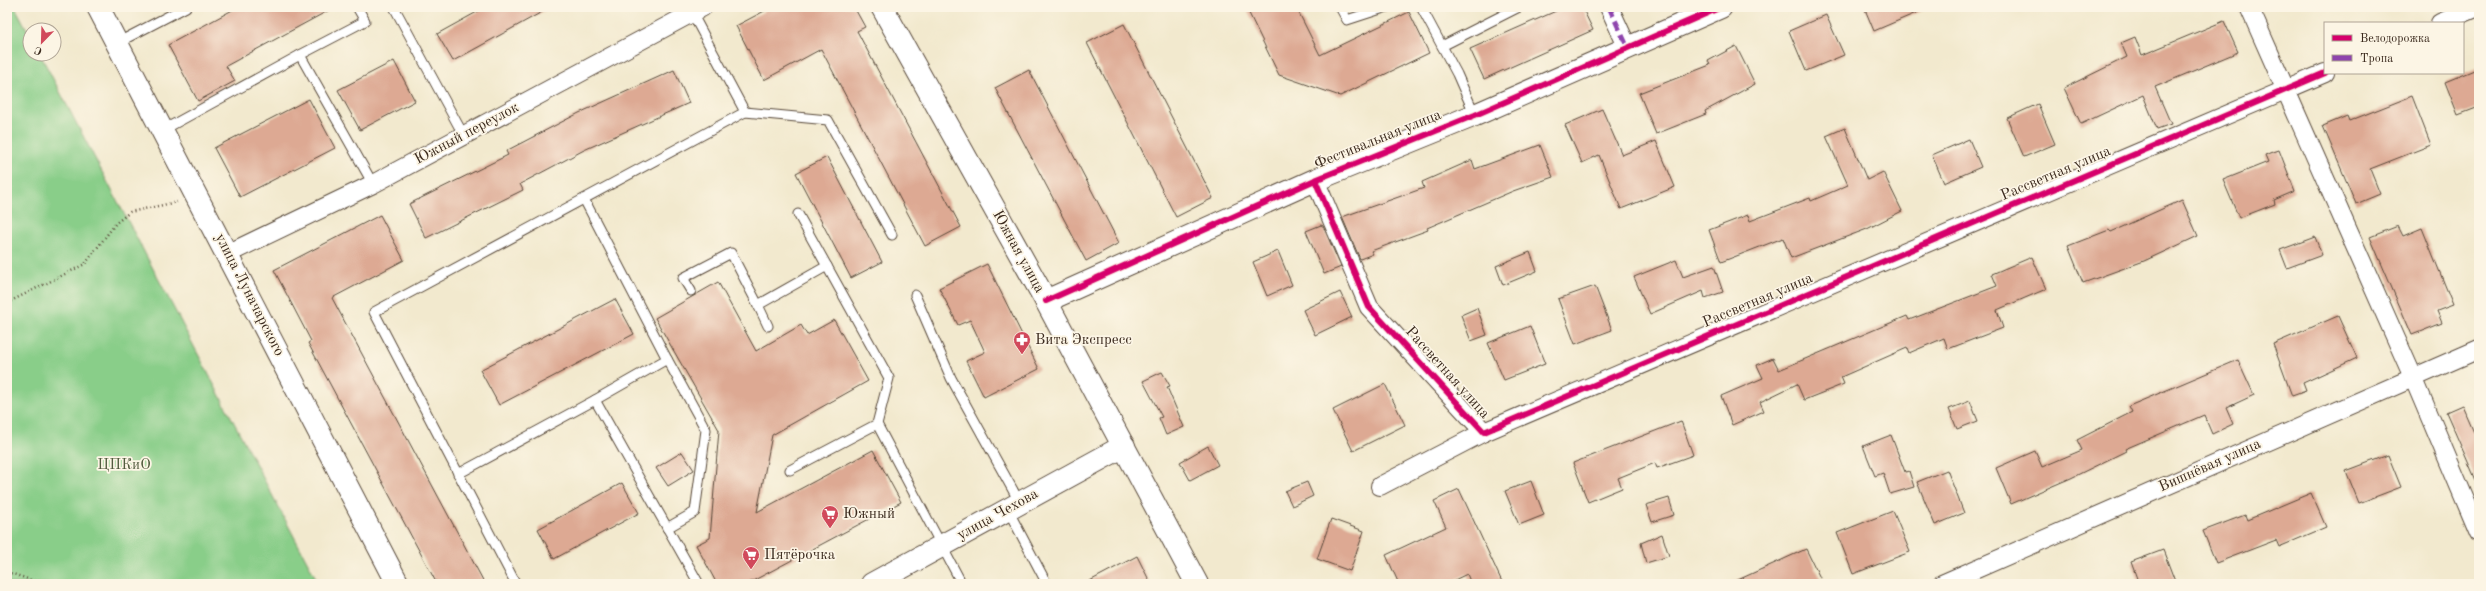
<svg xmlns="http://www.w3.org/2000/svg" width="2486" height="591" font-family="'Old Standard TT',serif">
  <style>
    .green { fill: #89ce89; stroke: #627c54 }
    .building { fill: #dda993 }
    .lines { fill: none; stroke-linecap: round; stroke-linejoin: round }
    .service-casing { stroke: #564738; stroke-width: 11 }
    .minor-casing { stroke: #564738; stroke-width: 20 }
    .tertiary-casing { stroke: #564738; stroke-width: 24 }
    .path { stroke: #564738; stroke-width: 2.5; stroke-dasharray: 1 3; stroke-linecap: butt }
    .service { stroke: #fff; stroke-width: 9 }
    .minor { stroke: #fff; stroke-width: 18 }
    .tertiary { stroke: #fff; stroke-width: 22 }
    .quiet { stroke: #8e44ad; stroke-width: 5; stroke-dasharray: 10 5; stroke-linecap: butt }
    .cycleway-casing { stroke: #fcf5e5; stroke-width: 8 }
    .cycleway { stroke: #d6006c; stroke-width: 6 }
    .labels { text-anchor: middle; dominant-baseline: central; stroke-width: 3.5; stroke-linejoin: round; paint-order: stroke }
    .street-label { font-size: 15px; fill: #3b2a1e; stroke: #fcf5e5 }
    .poi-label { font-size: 15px; fill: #3b2a1e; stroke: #fcf5e5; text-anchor: start }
    .park-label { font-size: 15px; fill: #525b3e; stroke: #fcf5e5 }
  </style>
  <rect width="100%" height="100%" fill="#fcf5e5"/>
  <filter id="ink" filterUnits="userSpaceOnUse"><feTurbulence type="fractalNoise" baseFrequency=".025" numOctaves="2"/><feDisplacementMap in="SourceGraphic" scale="8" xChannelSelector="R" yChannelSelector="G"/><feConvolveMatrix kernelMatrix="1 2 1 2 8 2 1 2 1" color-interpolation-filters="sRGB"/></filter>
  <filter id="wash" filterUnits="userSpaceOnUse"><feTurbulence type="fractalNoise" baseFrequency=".012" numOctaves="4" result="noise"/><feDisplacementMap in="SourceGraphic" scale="16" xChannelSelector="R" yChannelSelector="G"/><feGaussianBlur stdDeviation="0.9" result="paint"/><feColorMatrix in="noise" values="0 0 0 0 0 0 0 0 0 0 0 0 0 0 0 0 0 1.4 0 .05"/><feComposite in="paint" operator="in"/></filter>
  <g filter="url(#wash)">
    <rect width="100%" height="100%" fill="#f2e9ce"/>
    <!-- green -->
    <path class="green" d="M7 7H15L30 35V54H40L319 584H7Z"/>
    <g id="blocks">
      <!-- building -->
      <g class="building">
        <path d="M238 7H335L226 66 235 81 198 101 168 45Z"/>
        <path d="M486 7H551L453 61 437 34Z"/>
        <path d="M772 7H854L865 27 857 31 961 227 925 246 821 49 764 80 736 26Z"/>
        <path d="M1246 7H1296L1320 55 1409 12 1429 53 1340 96 1279 75Z"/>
        <path d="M1565 7H1582L1593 30 1484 79 1470 49Z"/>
        <path d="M1864 7H1930L1874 31Z"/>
        <path d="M1826 15 1844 55 1806 71 1789 31Z"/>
        <path d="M2224 21 2238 52 2155 87 2171 124 2157 129 2143 95 2081 124 2064 88 2127 57 2121 43 2135 37 2142 55Z"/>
        <path d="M1124 24 1213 198 1176 217 1087 43Z"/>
        <path d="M1736 46 1755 84 1705 111 1706 114 1656 134 1639 93 1710 65 1708 61Z"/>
        <path d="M394 61 415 101 360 130 338 90Z"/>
        <path d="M2479 68V107L2458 115 2445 82Z"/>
        <path d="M674 70 689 103 584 150 520 184 523 190 426 238 409 204 508 155 506 151 579 113Z"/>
        <path d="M1029 70 1119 243 1086 261 995 88Z"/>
        <path d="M2412 96 2431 145 2370 169 2380 194 2356 204 2323 126 2347 116 2349 121Z"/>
        <path d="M309 99 335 148 240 197 214 148Z"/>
        <path d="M2038 104 2055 144 2024 157 2007 118Z"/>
        <path d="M1602 109 1622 155 1656 141 1675 187 1621 209 1599 155 1582 163 1565 125Z"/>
        <path d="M1845 128 1867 180 1883 172 1902 211 1867 229 1791 258 1783 238 1721 262 1709 230 1748 215 1750 221 1810 198 1811 201 1848 185 1826 136Z"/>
        <path d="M1969 139 1981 167 1944 183 1932 155Z"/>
        <path d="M1540 145 1553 177 1513 191 1427 228 1428 230 1371 251 1373 254 1360 259 1342 217 1424 188 1422 182 1472 160 1475 169Z"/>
        <path d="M2279 150 2295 191 2274 200 2275 204 2239 218 2223 180 2268 162 2265 155Z"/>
        <path d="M827 157 882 262 851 278 796 173Z"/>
        <path d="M2182 200 2198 236 2144 261 2083 283 2068 246 2109 230 2111 232Z"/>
        <path d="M380 215 404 260 332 298 485 584H437L308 343 311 341 274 270Z"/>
        <path d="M1321 225 1323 226 1341 267 1324 274 1306 231Z"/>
        <path d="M2398 226 2403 236 2422 228 2453 305 2437 311 2442 323 2412 335 2370 237Z"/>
        <path d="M2315 237 2322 255 2287 268 2280 250Z"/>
        <path d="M1278 251 1292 285 1267 296 1253 262Z"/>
        <path d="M1530 252 1537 271 1503 285 1496 266Z"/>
        <path d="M2032 257 2046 289 1997 310 2003 328 1948 349 1944 338 1909 353 1907 348 1841 377 1844 384 1804 400 1797 384 1760 402 1764 411 1732 425 1721 396 1763 378 1757 365 1773 358 1779 370 1907 316 1909 320 1997 286 1992 274Z"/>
        <path d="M1676 260 1683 277 1714 266 1723 292 1705 298 1703 291 1650 314 1634 277Z"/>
        <path d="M987 264 1039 369 984 397 966 361 985 352 970 320 958 325 939 288Z"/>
        <path d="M718 282 756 351 801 325 807 335 834 320 868 381 772 435 757 512 873 450 901 502 747 584H717L696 545 710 538 719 430 655 318Z"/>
        <path d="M1595 286 1612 330 1575 344 1558 299Z"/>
        <path d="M1340 292 1352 317 1315 335 1303 310Z"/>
        <path d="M615 299 634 334 499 405 480 370Z"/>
        <path d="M1477 308 1487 335 1471 341 1461 315Z"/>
        <path d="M2338 316 2357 358 2303 383 2306 391 2292 396 2273 344Z"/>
        <path d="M1530 326 1545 364 1504 380 1488 343Z"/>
        <path d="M2238 360 2254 395 2226 408 2233 424 2212 434 2204 415 2125 449 2126 451 2071 478 2011 504 1996 468 2035 451 2042 467 2082 450 2077 440 2132 412 2129 406Z"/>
        <path d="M1162 372 1170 386 1167 387 1184 427 1166 435 1159 418 1162 417 1143 381Z"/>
        <path d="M1385 384 1405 425 1353 451 1333 410Z"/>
        <path d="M1970 401 1978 421 1957 429 1949 409Z"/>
        <path d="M2462 405 2479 444V487L2446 412Z"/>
        <path d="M1681 421 1693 455 1657 468 1655 463 1618 478 1622 488 1588 502 1573 463Z"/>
        <path d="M1891 435 1905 472 1909 471 1914 487 1890 494 1883 473 1875 476 1863 446Z"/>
        <path d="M1208 446 1218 465 1190 480 1180 462Z"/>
        <path d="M682 452 694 470 668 486 656 468Z"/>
        <path d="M2388 455 2401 487 2359 503 2346 471Z"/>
        <path d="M1947 470 1964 513 1935 525 1917 482Z"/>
        <path d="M1531 481 1544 515 1519 525 1505 491Z"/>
        <path d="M1307 482 1313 496 1292 506 1285 491Z"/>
        <path d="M622 483 639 513 554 559 538 529Z"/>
        <path d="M1459 489 1503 584H1471L1467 574 1446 584H1399L1386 555 1446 527 1434 501Z"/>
        <path d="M2311 493 2326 527 2279 547 2276 540 2216 563 2203 531 2245 515 2247 520Z"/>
        <path d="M1669 498 1674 515 1652 522 1646 505Z"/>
        <path d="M1893 511 1910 552 1853 574 1837 533Z"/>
        <path d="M1331 519 1364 531 1350 571 1317 559Z"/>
        <path d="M1662 534 1669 556 1646 563 1641 543Z"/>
        <path d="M1806 549 1823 584H1729Z"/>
        <path d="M2163 550 2176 584H2139L2131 562Z"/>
        <path d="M1137 556 1151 584H1084Z"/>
      </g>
    </g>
  </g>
  <g filter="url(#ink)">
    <use href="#blocks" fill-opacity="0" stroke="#564738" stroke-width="1"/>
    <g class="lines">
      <defs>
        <g id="service">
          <path d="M357 7 365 21 300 55 373 184"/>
          <path d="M394 7 464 136"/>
          <path d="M1340 7 1347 20 1387 7"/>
          <path d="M1421 7 1457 74 1475 115"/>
          <path d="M117 43 186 7"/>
          <path d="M1442 46 1519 7"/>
          <path d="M745 112 828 120 892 235"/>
          <path d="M163 130 300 55"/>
          <path d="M584 199 667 359 595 400"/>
          <path d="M798 214 889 378 877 424"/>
          <path d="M691 291 683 278 731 253 758 305 827 266"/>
          <path d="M915 295 951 378 1020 503"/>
          <path d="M758 305 768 326"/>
          <path d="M667 359 706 430 695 512 667 528"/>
          <path d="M790 470 877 424 962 584"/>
          <path d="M458 474 595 400 699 584"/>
          <path d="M1008 510 1047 584"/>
          <path d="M516 584 374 312 745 112 692 13"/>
        </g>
        <g id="minor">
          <path d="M1609 7 1627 46"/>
          <path d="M2249 7 2413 377 2479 533"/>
          <path d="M2440 23 2478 7"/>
          <path d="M1315 180 1369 307 1484 432 2325 73"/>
          <path d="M227 254 373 184 703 7"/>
          <path d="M1380 486 1484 432"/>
          <path d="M1942 584 2479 349"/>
        </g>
        <g id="tertiary">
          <path d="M98 7 398 584"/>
          <path d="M882 7 1046 301 1197 584"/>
          <path d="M1046 301 1315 180 1475 115 1721 7"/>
          <path d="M872 584 1124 446"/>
        </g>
      </defs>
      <!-- service casing -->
      <use href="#service" class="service-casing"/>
      <!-- minor casing -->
      <use href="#minor" class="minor-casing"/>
      <!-- tertiary casing -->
      <use href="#tertiary" class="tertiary-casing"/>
      <!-- path -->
      <g class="path">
        <path d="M7 303 85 264 116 223 130 212 177 202"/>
        <path d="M7 572 43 584"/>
      </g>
      <!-- service -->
      <use href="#service" class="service"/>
      <!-- minor -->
      <use href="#minor" class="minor"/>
      <!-- tertiary -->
      <use href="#tertiary" class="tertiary"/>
      <!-- quiet -->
      <path class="quiet" d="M1609 7 1627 46"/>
      <defs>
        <g id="cycleway">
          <path d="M1315 180 1369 307 1484 432 2325 73"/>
          <path d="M1046 301 1315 180 1475 115 1721 7"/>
        </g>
      </defs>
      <!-- cycleway casing -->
      <use href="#cycleway" class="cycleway-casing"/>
      <!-- cycleway -->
      <use href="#cycleway" class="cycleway"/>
    </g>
  </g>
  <!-- icons -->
  <defs>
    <symbol id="pharmacy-pin" viewBox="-11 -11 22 30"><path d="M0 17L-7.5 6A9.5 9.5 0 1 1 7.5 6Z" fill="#d1495b" stroke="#fcf5e5"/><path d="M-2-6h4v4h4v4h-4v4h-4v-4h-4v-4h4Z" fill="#fff"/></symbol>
    <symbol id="supermarket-pin" viewBox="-11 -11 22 30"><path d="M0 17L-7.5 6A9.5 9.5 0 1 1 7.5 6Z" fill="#d1495b" stroke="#fcf5e5"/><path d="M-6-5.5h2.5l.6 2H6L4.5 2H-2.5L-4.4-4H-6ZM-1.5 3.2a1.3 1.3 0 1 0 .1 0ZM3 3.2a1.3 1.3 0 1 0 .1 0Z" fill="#fff"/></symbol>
  </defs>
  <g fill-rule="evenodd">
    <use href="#pharmacy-pin" x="1012" y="330" width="20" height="27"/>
    <use href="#supermarket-pin" x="820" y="504" width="20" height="27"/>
    <use href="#supermarket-pin" x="741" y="545" width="20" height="27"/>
  </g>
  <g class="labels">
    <!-- street labels -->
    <g class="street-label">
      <text transform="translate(467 134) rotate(-28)">Южный переулок</text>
      <text transform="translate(1378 140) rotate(-22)">Фестивальная улица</text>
      <text transform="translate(2056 174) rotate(-23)">Рассветная улица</text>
      <text transform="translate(1018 252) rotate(61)">Южная улица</text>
      <text transform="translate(249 295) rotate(63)">улица Луначарского</text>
      <text transform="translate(1758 301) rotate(-23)">Рассветная улица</text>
      <text transform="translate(1447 373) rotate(48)">Рассветная улица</text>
      <text transform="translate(2210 466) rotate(-24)">Вишнёвая улица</text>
      <text transform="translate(998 515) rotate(-29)">улица Чехова</text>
    </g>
    <!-- poi labels -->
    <g class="poi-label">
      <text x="1035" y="340">Вита Экспресс</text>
      <text x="843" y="514">Южный</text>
      <text x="764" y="555">Пятёрочка</text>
    </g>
    <!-- park labels -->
    <g class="park-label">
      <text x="124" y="465">ЦПКиО</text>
    </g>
  </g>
  <!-- margin -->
  <rect width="2486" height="591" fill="none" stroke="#fcf5e5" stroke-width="24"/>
  <!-- legend -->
  <rect x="2324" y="22" width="140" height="52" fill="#fcf5e5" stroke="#afa495"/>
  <rect x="2332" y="35" width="20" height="6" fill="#d6006c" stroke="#afa495"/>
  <text x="2360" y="42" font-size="12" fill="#3b2a1e">Велодорожка</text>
  <rect x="2332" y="55" width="20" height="6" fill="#8e44ad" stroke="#afa495"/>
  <text x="2360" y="62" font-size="12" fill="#3b2a1e">Тропа</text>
  <!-- north arrow -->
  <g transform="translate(42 42) rotate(203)"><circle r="19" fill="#fcf5e5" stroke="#afa495"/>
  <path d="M0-3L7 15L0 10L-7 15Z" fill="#d1495b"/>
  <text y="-6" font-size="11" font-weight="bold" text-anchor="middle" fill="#3b2a1e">С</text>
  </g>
</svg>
